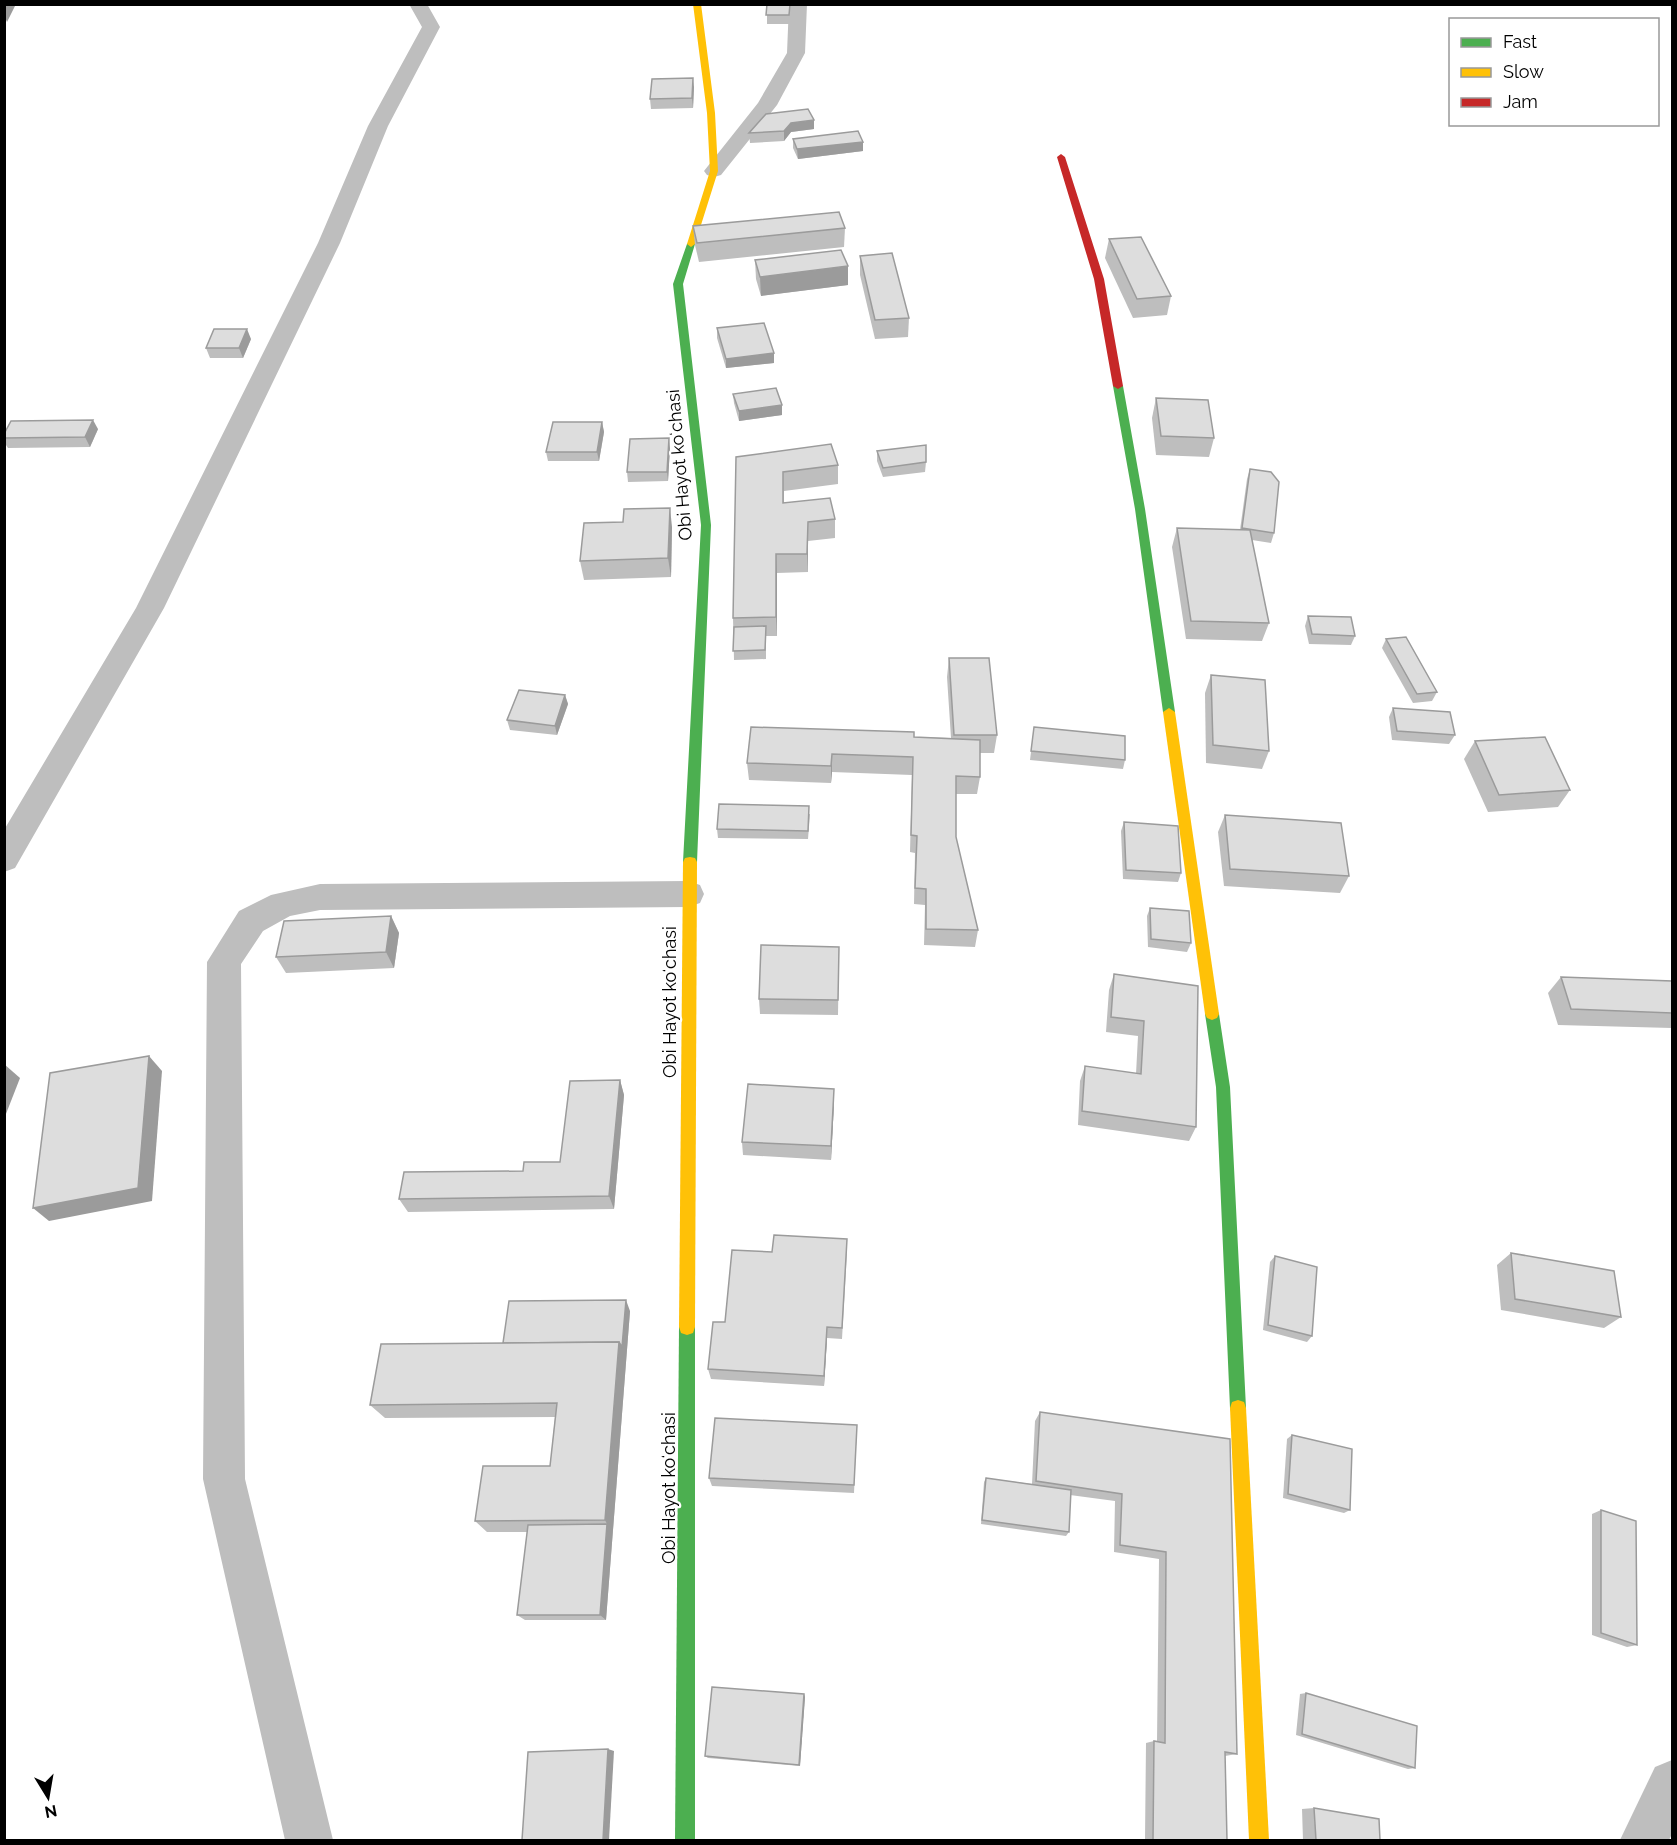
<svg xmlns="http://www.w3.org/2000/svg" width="1677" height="1845" font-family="Raleway,sans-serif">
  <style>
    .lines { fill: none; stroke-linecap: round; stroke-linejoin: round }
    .street { fill: #bebebe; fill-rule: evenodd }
    .fast { fill: #4caf50; fill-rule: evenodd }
    .slow { fill: #ffc107; fill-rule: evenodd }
    .jam { fill: #c62828; fill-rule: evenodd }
    .wall { fill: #bebebe }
    .shaded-wall { fill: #9b9b9b }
    .building { fill: #ddd; stroke: #9b9b9b; stroke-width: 1.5 }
    .labels { text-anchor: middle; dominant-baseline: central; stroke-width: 4.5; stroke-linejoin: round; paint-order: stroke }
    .street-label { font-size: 18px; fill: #000; stroke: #fff }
  </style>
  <rect width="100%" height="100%" fill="#fff"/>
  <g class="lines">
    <!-- street -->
    <g class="street">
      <path d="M409 4H427L440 27 388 126 340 243 164 608 15 868 4 872V830L136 608 318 243 368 126 422 27Z"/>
      <path d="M789 4H807L805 53 777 105 721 175 714 177 707 175 704 171 758 103 787 53Z"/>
      <path d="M688 881 700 885 704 894 700 903 688 907 320 910 290 916 263 931 241 964 245 1479 333 1840H285L203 1479 207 962 239 911 271 895 320 884Z"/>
      <path d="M1672 1760V1834L1669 1840H1620L1655 1767Z"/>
    </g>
    <!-- fast -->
    <g class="fast">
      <path d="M691 241 695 244 683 284 711 525 697 862 695 866H685L683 862 701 525 673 284 687 244Z"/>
      <path d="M1118 383 1123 386 1145 509 1175 712 1169 716 1163 712 1135 509 1113 386Z"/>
      <path d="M1212 1008 1217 1010 1219 1014 1230 1087 1246 1408 1244 1414 1238 1416 1232 1414 1230 1408 1216 1087 1205 1014 1207 1010Z"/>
      <path d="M687 1319 693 1321 695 1327V1840H675L679 1327 681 1321Z"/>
    </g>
    <!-- slow -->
    <g class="slow">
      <path d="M693 4H701L715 113 718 171 695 244 691 247 687 244 710 171 707 113Z"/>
      <path d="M1169 708 1175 712 1219 1014 1217 1018 1212 1020 1207 1018 1205 1014 1163 712Z"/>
      <path d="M690 857 695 858 697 862 695 1327 693 1333 687 1335 681 1333 679 1327 683 862 685 858Z"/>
      <path d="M1238 1400 1244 1402 1246 1408 1269 1840H1249L1230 1408 1232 1402Z"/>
    </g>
    <!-- jam -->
    <path class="jam" d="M1061 154 1065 157 1104 279 1123 386 1118 389 1113 386 1094 279 1057 157Z"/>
  </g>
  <!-- wall -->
  <g class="wall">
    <path d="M767 4H790L789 24H767Z"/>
    <path d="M694 87 693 108 651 109 650 99Z"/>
    <path d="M814 120V129L791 132 784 141 750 143 749 133Z"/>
    <path d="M793 139 863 142V151L798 159 793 148Z"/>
    <path d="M693 226 845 228 844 247 699 262 695 245Z"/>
    <path d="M1109 239 1171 296 1167 315 1133 318 1105 258Z"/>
    <path d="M860 256 909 318 908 337 875 339 860 275Z"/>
    <path d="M755 260 848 266V285L761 296 756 279Z"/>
    <path d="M717 328 774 353V363L726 368 717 338Z"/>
    <path d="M251 339 243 358H210L206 348Z"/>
    <path d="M733 394 782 405V415L739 421 734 403Z"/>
    <path d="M1156 398 1214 438 1209 457 1156 455 1152 418Z"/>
    <path d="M602 422 604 432 599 461H548L546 452Z"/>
    <path d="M98 429 90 447 8 448 4 442V434Z"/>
    <path d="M670 448 668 481 628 482 627 472Z"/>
    <path d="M877 451 926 462 925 472 883 477 877 461Z"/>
    <path d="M736 457 838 465V484L784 491V503L835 519V538L808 541V572L777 573V636H766V659L734 660 733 618Z"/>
    <path d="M1250 469 1274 533 1271 543 1252 540 1269 623 1262 641 1186 639 1172 547 1177 528 1240 530 1247 479Z"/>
    <path d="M672 527 671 577 584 580 580 561Z"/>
    <path d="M1308 616 1355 636 1351 645 1309 644 1305 626Z"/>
    <path d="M1386 639 1437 692 1432 701 1413 703 1382 648Z"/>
    <path d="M949 658 997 735 994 753H980V777L977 794H956V837L978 930 975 947 924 945 925 905 914 904 915 853 910 852 912 775 832 772 831 783 749 780 747 763 914 737 951 738 947 677Z"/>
    <path d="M1211 675 1269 751 1262 769 1206 763 1205 693Z"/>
    <path d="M565 695 568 704 557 735 510 730 507 720Z"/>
    <path d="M1393 708 1455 735 1449 744 1392 740 1389 717Z"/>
    <path d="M1034 727 1125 760 1123 769 1030 760Z"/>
    <path d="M1475 741 1570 790 1558 807 1488 812 1464 759Z"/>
    <path d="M810 814 808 839 718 838 717 829Z"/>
    <path d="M1225 815 1349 876 1340 893 1224 886 1218 832Z"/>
    <path d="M1124 822 1181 873 1178 882 1123 879 1121 831Z"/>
    <path d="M1150 908 1191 943 1187 952 1148 947 1147 916Z"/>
    <path d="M391 916 399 933 394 968 286 973 276 957Z"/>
    <path d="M839 947 838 1015 760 1014 759 999Z"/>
    <path d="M1114 974 1198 986 1196 1127 1189 1141 1078 1125 1080 1081 1085 1066 1136 1074 1138 1036 1106 1032 1109 990Z"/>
    <path d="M1561 977 1672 981V1028L1558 1025 1548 993Z"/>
    <path d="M620 1080 624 1095 614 1209 408 1212 399 1199 523 1171 560 1162Z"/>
    <path d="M834 1103 831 1160 743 1155 742 1142Z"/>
    <path d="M847 1251 842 1339 827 1338 824 1386 711 1379 708 1369 772 1252Z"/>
    <path d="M1511 1253 1621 1317 1604 1328 1501 1310 1497 1265Z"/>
    <path d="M1275 1256 1312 1336 1307 1342 1263 1330 1270 1262Z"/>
    <path d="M630 1311 606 1620H525L517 1615 527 1532H487L475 1521 550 1466 555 1417 385 1418 370 1405 503 1343Z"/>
    <path d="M1040 1412 1230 1439 1237 1754 1225 1756 1227 1840H1145L1146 1743 1154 1741 1157 1742 1159 1559 1114 1552 1115 1501 1070 1495 1069 1532 1066 1536 981 1524 984 1482 986 1478 1032 1484 1035 1421Z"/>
    <path d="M857 1425 854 1493 712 1486 709 1478Z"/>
    <path d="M1292 1435 1350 1510 1344 1513 1283 1498 1287 1439Z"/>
    <path d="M1601 1510 1637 1645 1627 1647 1592 1635V1514Z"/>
    <path d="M1306 1693 1415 1768 1408 1769 1296 1735 1300 1694Z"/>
    <path d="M804 1694 805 1697 800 1766 708 1758 705 1756Z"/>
    <path d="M1314 1808 1380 1840H1303L1302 1809Z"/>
  </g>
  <!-- shaded-wall -->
  <g class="shaded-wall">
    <path d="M7 4H16L7 22 4 15V10Z"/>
    <path d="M693 78 694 87 693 108 692 98Z"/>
    <path d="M814 120V129L791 132 784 141V131L791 123Z"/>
    <path d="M863 142V151L798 159 797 149Z"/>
    <path d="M848 266V285L761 296 760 277Z"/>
    <path d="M247 329 251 339 243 358 239 348Z"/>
    <path d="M774 353V363L726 368V359Z"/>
    <path d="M782 405V415L739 421V411Z"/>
    <path d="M93 420 98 429 90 447 85 437Z"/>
    <path d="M602 422 604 432 599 461 597 452Z"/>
    <path d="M669 438 670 448 668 481 667 472Z"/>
    <path d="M670 508 672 527 671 577 668 558Z"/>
    <path d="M808 522V572L807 554Z"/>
    <path d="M776 554 777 573V636L776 617Z"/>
    <path d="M565 695 568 704 557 735 555 726Z"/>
    <path d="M832 754V772L831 783V766Z"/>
    <path d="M391 916 399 933 394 968 386 952Z"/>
    <path d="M149 1056 162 1071 152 1201 49 1221 33 1208Z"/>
    <path d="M4 1064 20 1078 4 1119Z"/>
    <path d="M620 1080 624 1095 614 1209 609 1196Z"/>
    <path d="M834 1089V1103L831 1160V1146Z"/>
    <path d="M626 1300 630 1311 606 1620 600 1615 607 1524 605 1520 619 1342Z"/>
    <path d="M827 1327V1338L824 1386V1376Z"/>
    <path d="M804 1694 805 1697 800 1766 799 1765Z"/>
    <path d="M608 1749 614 1751 609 1840H603Z"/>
  </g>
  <!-- building -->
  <g class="building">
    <path d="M767 4H790L789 15H766Z"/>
    <path d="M693 78 692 98 650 99 652 79Z"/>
    <path d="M808 109 814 120 791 123 784 131 749 133 766 114Z"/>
    <path d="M858 131 863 142 797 149 793 139Z"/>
    <path d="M839 212 845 228 697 243 693 226Z"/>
    <path d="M1141 237 1171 296 1137 299 1109 239Z"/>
    <path d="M841 250 848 266 760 277 755 260Z"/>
    <path d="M892 253 909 318 875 320 860 256Z"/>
    <path d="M764 323 774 353 726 359 717 328Z"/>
    <path d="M214 329H247L239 348H206Z"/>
    <path d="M776 388 782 405 739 411 733 394Z"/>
    <path d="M1156 398 1208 400 1214 438 1161 436Z"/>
    <path d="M93 420 85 437 4 438V434L11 421Z"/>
    <path d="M553 422H602L597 452H546Z"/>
    <path d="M669 438 667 472H627L630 439Z"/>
    <path d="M831 444 838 465 783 472V503L830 498 835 519 808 522 807 554H776V617L733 618 736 457Z"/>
    <path d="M926 445V462L883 468 877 451Z"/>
    <path d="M1250 469 1271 472 1279 482 1274 533 1242 528Z"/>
    <path d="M670 508 668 558 580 561 584 523 623 522 624 509Z"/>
    <path d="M1177 528 1250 530 1269 623 1191 621Z"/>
    <path d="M1308 616 1351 617 1355 636 1312 634Z"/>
    <path d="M766 626 765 650 733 651 734 627Z"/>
    <path d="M1406 637 1437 692 1417 694 1386 639Z"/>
    <path d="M949 658H989L997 735H954Z"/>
    <path d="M1211 675 1265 680 1269 751 1213 745Z"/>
    <path d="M519 690 565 695 555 726 507 720Z"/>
    <path d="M1393 708 1450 712 1455 735 1397 731Z"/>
    <path d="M751 727 914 732V737L980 740V777L956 776V837L978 930 926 929V889L915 888 917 836 911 835 913 757 832 754 831 766 747 763Z"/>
    <path d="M1034 727 1125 736V760L1031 751Z"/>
    <path d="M1545 737 1570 790 1499 795 1475 741Z"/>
    <path d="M719 804 809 806 808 831 717 829Z"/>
    <path d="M1225 815 1341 823 1349 876 1230 869Z"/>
    <path d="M1124 822 1178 826 1181 873 1126 870Z"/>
    <path d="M1150 908 1189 911 1191 943 1151 939Z"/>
    <path d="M391 916 386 952 276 957 284 921Z"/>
    <path d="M761 945 839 947 838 1000 759 999Z"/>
    <path d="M1114 974 1198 986 1196 1127 1082 1111 1085 1066 1141 1074 1144 1021 1111 1017Z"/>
    <path d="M1561 977 1672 981V1013L1571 1009Z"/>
    <path d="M149 1056 138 1188 33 1208 50 1073Z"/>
    <path d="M620 1080 609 1196 399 1199 404 1172 523 1171 524 1162H560L570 1081Z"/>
    <path d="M748 1084 834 1089 831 1146 742 1142Z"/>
    <path d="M774 1235 847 1239 842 1328 827 1327 824 1376 708 1369 713 1322H725L732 1250 772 1252Z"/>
    <path d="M1511 1253 1614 1271 1621 1317 1515 1299Z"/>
    <path d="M1275 1256 1317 1267 1312 1336 1268 1325Z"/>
    <path d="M626 1300 622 1347 619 1342 503 1343 509 1301Z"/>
    <path d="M619 1342 605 1520 475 1521 483 1466H550L557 1403 370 1405 381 1344Z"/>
    <path d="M1040 1412 1230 1439 1237 1754 1225 1752 1227 1840H1153L1154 1741 1165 1743 1166 1552 1120 1545 1122 1494 1036 1481Z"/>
    <path d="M715 1418 857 1425 854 1485 709 1478Z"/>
    <path d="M1292 1435 1352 1449 1350 1510 1288 1494Z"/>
    <path d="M986 1478 1071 1490 1069 1532 982 1520Z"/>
    <path d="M1601 1510 1636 1521 1637 1645 1601 1633Z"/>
    <path d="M607 1524 600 1615H517L528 1525Z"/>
    <path d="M712 1687 804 1694 799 1765 705 1756Z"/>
    <path d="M1306 1693 1417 1726 1415 1768 1302 1734Z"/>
    <path d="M608 1749 603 1840H522L528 1752Z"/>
    <path d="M1314 1808 1379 1819 1380 1840H1316Z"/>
  </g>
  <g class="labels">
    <!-- street labels -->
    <g class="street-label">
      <text transform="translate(679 465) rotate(-95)">Obi Hayot koʻchasi</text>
      <text transform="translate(669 1002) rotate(-90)">Obi Hayot koʻchasi</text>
      <text transform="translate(668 1488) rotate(-90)">Obi Hayot koʻchasi</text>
    </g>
  </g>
  <!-- border -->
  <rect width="1677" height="1845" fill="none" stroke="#000000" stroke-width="12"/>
  <!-- legend -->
  <rect x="1449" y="18" width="210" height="108" fill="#ffffff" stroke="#999999" stroke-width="1.5"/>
  <rect x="1461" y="38" width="30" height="9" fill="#4caf50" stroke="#999999" stroke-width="1.5"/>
  <text x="1503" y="48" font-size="18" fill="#000000">Fast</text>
  <rect x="1461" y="68" width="30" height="9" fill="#ffc107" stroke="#999999" stroke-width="1.5"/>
  <text x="1503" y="78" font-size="18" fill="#000000">Slow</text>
  <rect x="1461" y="98" width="30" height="9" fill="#c62828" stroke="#999999" stroke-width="1.5"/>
  <text x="1503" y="108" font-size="18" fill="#000000">Jam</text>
  <!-- north arrow -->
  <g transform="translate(48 1797) rotate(169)" stroke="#ffffff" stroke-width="4.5" paint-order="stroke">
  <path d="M0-4.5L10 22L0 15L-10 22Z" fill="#000000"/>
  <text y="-9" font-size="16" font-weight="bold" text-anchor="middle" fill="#000000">N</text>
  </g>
</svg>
